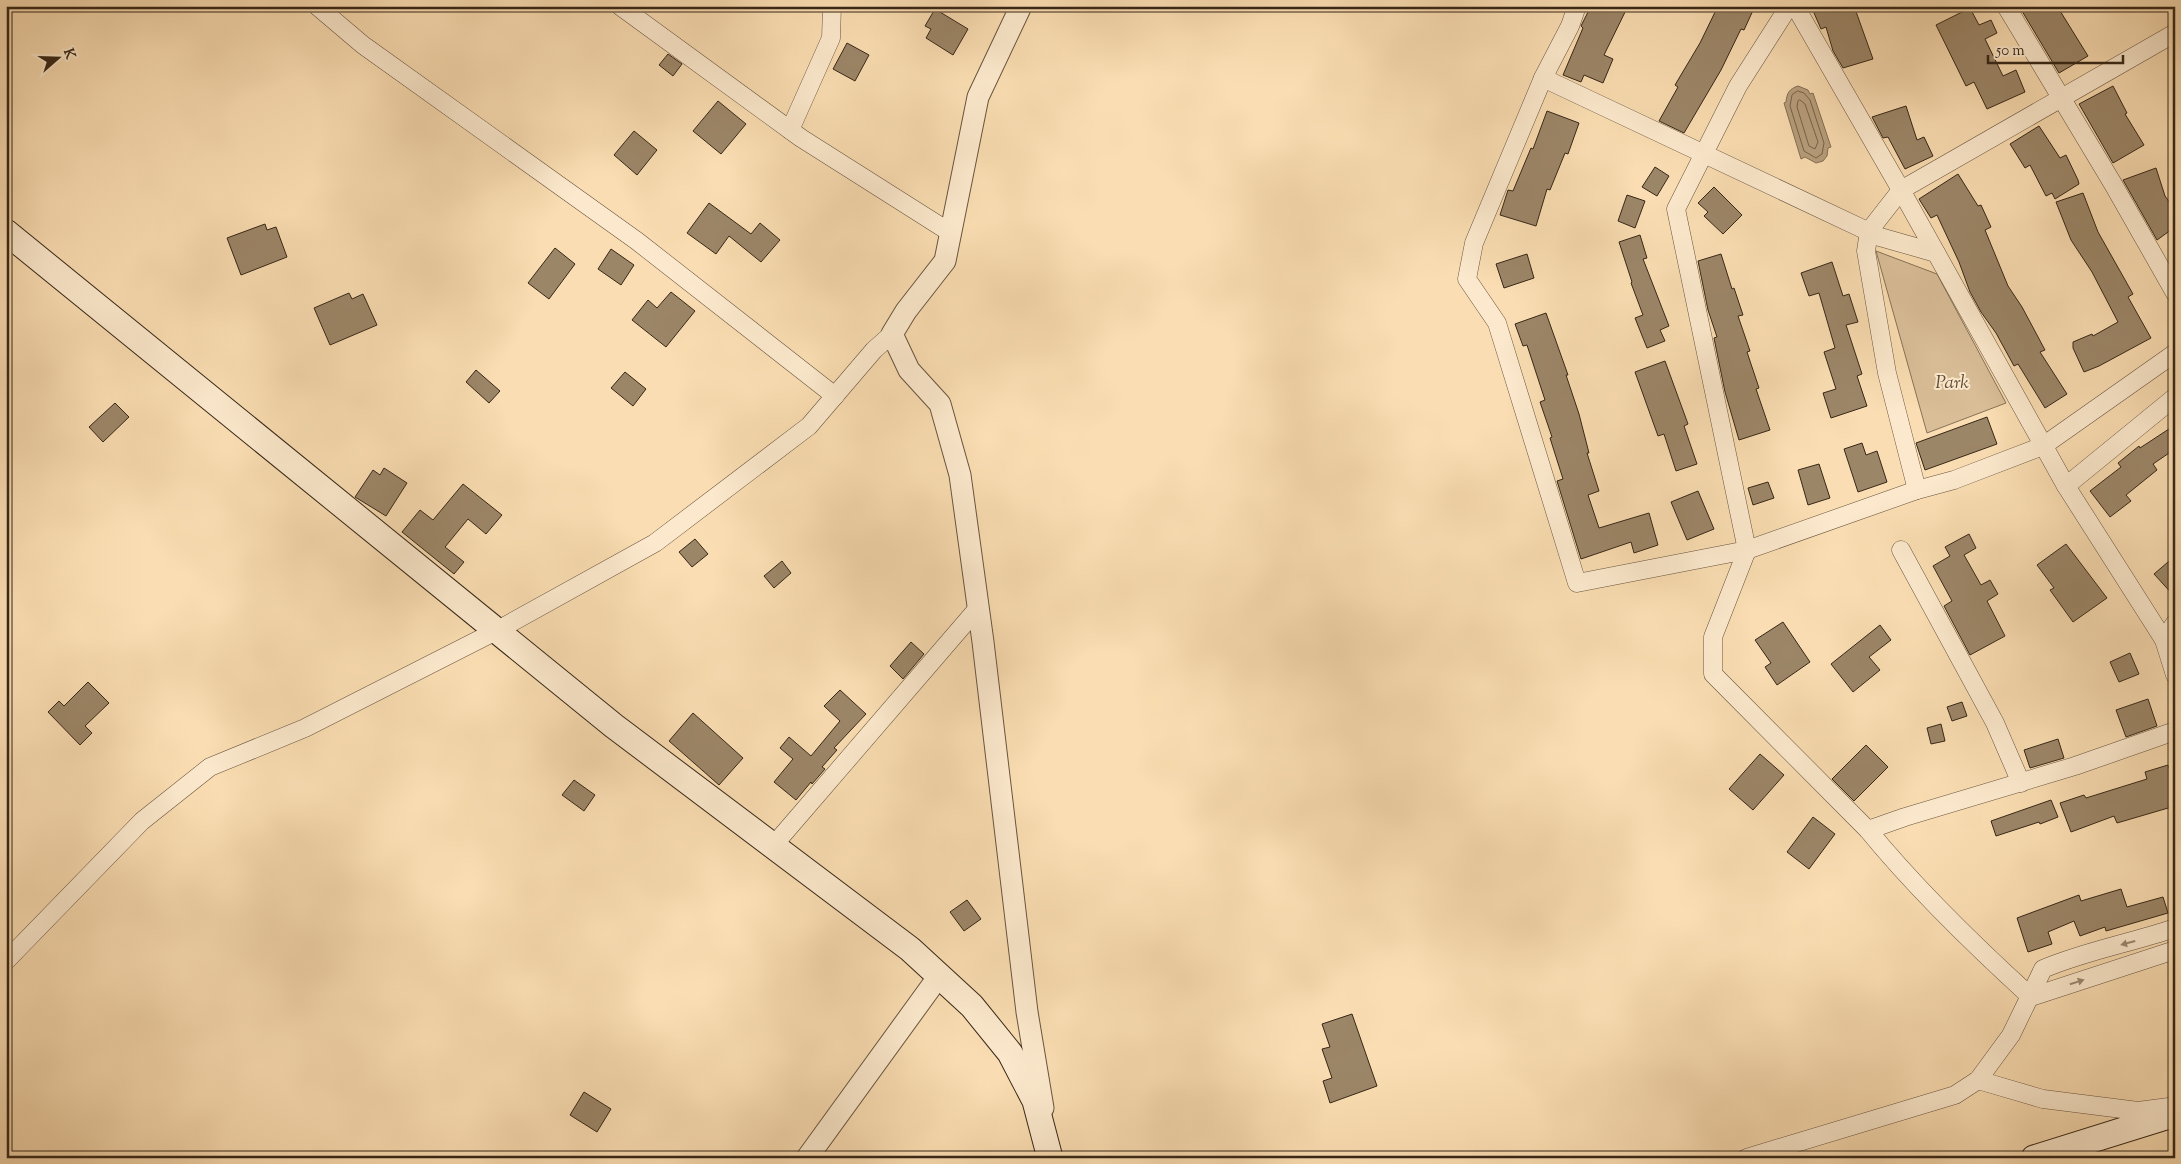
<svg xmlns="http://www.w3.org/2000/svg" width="2181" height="1164" font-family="'Sorts Mill Goudy',serif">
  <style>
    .green { fill: #d9be98; stroke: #887258 }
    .water { fill: #b89f7d; stroke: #846f54 }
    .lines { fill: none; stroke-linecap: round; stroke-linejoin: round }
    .shore { stroke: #78634a; stroke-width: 1 }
    .building { fill: #9c8668; stroke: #372717 }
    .minor-casing { stroke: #68543e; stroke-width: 19 }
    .tertiary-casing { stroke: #68543e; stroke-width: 23 }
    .secondary-casing { stroke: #372717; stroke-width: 27 }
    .minor { stroke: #fce9cd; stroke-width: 18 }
    .tertiary { stroke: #fce9cd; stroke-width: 21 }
    .secondary { stroke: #fce9cd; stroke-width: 25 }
    .oneway { fill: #9a8872 }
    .labels { text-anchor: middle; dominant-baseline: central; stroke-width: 4; stroke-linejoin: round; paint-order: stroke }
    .park-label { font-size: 19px; font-style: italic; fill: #604d37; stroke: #fce9cd }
  </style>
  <rect width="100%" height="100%" fill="#faddb2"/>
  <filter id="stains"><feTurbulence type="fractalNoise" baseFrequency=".004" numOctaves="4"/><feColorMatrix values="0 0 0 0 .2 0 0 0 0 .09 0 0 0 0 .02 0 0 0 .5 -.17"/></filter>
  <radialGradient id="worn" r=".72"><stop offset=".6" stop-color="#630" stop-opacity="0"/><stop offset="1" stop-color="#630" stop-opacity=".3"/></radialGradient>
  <!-- green -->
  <path class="green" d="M1876 251 1937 274 2006 403 1927 433Z"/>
  <!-- water -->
  <path class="water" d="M1798 86 1808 90 1810 94 1813 93 1831 147 1828 148 1827 156 1823 161 1816 163 1805 157 1801 159 1784 103 1786 102C1787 93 1789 89 1798 86Z"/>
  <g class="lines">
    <!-- shore -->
    <g class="shore">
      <path d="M1798 91 1804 93 1810 100 1824 143 1822 154 1816 158 1804 151 1790 106 1792 95Z"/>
      <path d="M1800 100 1805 104 1818 142 1815 149 1809 146 1797 107 1798 101Z"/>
    </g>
  </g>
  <!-- building -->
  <g class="building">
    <path d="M1591 6H1628L1604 55 1613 59 1603 83 1584 75 1581 82 1563 75 1583 28 1581 26Z"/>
    <path d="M1718 6H1755L1744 30 1741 29 1721 70 1684 133 1659 121 1678 87 1675 85 1700 43Z"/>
    <path d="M1811 6H1854L1873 59 1843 68 1833 51 1826 27 1821 29Z"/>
    <path d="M2019 6H2057L2088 56 2059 73Z"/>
    <path d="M1970 8 1979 25 1991 20 1997 33 1985 39 2003 76 2016 70 2025 92 1987 109 1974 82 1966 86 1936 25Z"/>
    <path d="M935 9 968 29 953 55 926 38 931 29 925 26Z"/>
    <path d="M847 43 869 55 855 81 833 69Z"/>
    <path d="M668 54 682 64 673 76 659 65Z"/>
    <path d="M2113 86 2127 113 2125 114 2144 145 2113 163 2079 104Z"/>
    <path d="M718 101 746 124 721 154 693 131Z"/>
    <path d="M1906 106 1917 140 1924 137 1933 156 1905 169 1888 137 1883 138 1872 117Z"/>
    <path d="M1547 111 1579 123 1568 154 1565 153 1550 190 1547 189 1536 226 1500 215 1508 190 1513 191 1531 148 1533 149Z"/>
    <path d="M2039 126 2060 158 2066 155 2078 180 2079 184 2055 199 2052 193 2046 196 2030 165 2025 168 2010 144Z"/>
    <path d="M634 131 657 150 637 175 614 155Z"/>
    <path d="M1655 167 1669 176 1657 196 1642 187Z"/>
    <path d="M2156 168 2165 196 2175 210V227L2157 240 2123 180Z"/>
    <path d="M1958 174 1978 206 1981 205 1991 227 1985 230 2008 286 2022 307 2045 350 2040 352 2067 394 2045 408 2018 364 2014 366 1996 333 1981 312 1970 292 1959 262 1937 215 1931 218 1919 199Z"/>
    <path d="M1714 187 1742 215 1723 234 1704 216 1708 212 1698 203Z"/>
    <path d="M2083 193 2098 232 2133 294 2128 297 2151 338 2099 366 2084 372 2073 348V342L2092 334 2093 336 2118 322 2092 272 2071 240 2056 202Z"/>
    <path d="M1627 195 1645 201 1635 228 1618 221Z"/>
    <path d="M709 203 751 234 760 223 780 240 761 262 729 236 716 254 687 233Z"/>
    <path d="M265 224 267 230 276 227 287 257 241 275 227 238Z"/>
    <path d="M1640 235 1647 258 1643 259 1669 326 1660 330 1665 341 1647 348 1635 318 1643 315 1631 283 1632 282 1619 242Z"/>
    <path d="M555 248 575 264 549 299 528 283Z"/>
    <path d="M611 249 634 265 621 285 598 269Z"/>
    <path d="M1527 254 1534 278 1504 288 1496 264Z"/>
    <path d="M1721 254 1732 289 1734 288 1743 315 1738 316 1750 351 1747 352 1759 388 1756 389 1770 430 1739 440 1725 392 1714 338 1717 337 1708 310 1698 261Z"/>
    <path d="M1832 262 1843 296 1849 294 1858 322 1846 325 1862 374 1857 376 1867 406 1831 418 1823 393 1836 389 1824 352 1835 348 1819 293 1809 296 1801 273Z"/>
    <path d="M671 292 695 311 666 347 632 320 648 300 657 308Z"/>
    <path d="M349 293 352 299 363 294 377 325 330 345 314 308Z"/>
    <path d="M1546 313 1568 375H1566L1579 414 1589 453H1587L1599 491 1588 495 1599 528 1649 513 1658 545 1634 553 1631 542 1581 559 1557 481 1563 479 1550 438 1552 437 1540 402 1545 400 1527 345 1523 346 1515 324Z"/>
    <path d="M1665 361 1688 424 1684 426 1697 464 1676 471 1664 434 1658 436 1635 372Z"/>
    <path d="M476 370 500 391 489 403 466 382Z"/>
    <path d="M625 372 646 389 633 406 611 388Z"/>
    <path d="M115 403 129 417 103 442 89 427Z"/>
    <path d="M1987 417 1997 444 1925 470 1916 443Z"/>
    <path d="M2175 425V449L2153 464 2157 470 2126 495 2131 501 2110 517 2090 491 2121 467 2118 463 2139 446 2140 448Z"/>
    <path d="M1862 443 1866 455 1877 451 1887 482 1858 492 1844 449Z"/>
    <path d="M1819 464 1830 498 1808 505 1798 470Z"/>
    <path d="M384 468 407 483 386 516 355 497 373 470 380 475Z"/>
    <path d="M1768 482 1774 498 1753 505 1748 488Z"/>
    <path d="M463 484 502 515 486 534 468 519 445 547 464 562 454 574 402 532 420 510 433 520Z"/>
    <path d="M1698 491 1714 529 1687 540 1671 502Z"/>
    <path d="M1969 534 1976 548 1964 555 1981 585 1990 580 1998 594 1987 601 2005 636 1970 655 1944 606 1952 601 1933 566 1950 556 1945 547Z"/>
    <path d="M695 539 708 554 692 567 679 552Z"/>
    <path d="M2066 544 2107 598 2073 622 2050 590 2054 588 2037 565Z"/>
    <path d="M2175 556V597L2154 574Z"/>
    <path d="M782 561 791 573 774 588 764 576Z"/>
    <path d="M1783 622 1810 662 1777 685 1765 667 1771 663 1755 640Z"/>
    <path d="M1880 625 1891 640 1869 657 1880 670 1853 692 1831 664Z"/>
    <path d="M911 642 924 654 903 679 890 666Z"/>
    <path d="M2130 653 2139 674 2119 682 2110 662Z"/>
    <path d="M88 682 109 703 85 726 92 733 80 745 48 712 59 701 64 706Z"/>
    <path d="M840 690 866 714 834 748 837 750 822 767 825 769 812 784 811 782 796 800 774 782 793 759 780 748 789 737 811 756 840 721 824 706Z"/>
    <path d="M2148 699 2157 726 2126 737 2116 710Z"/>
    <path d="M1962 702 1967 716 1952 721 1947 707Z"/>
    <path d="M693 713 743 758 719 785 669 741Z"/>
    <path d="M1941 724 1945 741 1931 744 1927 728Z"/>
    <path d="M2058 739 2064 758 2030 768 2024 750Z"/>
    <path d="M1866 745 1888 767 1854 801 1832 779Z"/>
    <path d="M1760 754 1784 775 1753 810 1729 789Z"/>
    <path d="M2168 765 2175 786V806L2117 823 2114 816 2071 832 2060 803 2084 795 2086 798 2147 779 2145 772Z"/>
    <path d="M574 780 595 795 584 811 562 795Z"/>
    <path d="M2051 800 2058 817 2040 824 2039 822 1996 836 1991 821Z"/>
    <path d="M1813 817 1835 834 1809 869 1787 852Z"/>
    <path d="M2121 889 2127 907 2163 897 2168 913 2106 931 2105 927 2080 936 2074 921 2048 932 2052 944 2028 952 2017 918 2079 895 2081 901Z"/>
    <path d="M967 900 981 919 964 931 950 912Z"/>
    <path d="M1352 1014 1377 1086 1330 1103 1323 1081 1332 1078 1322 1049 1330 1047 1322 1024Z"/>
    <path d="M584 1092 611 1109 597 1132 570 1115Z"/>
  </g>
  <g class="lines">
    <defs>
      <g id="minor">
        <path d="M317 6 363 45 637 241 835 396"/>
        <path d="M620 6 801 138 951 233"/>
        <path d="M1577 6 1570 26 1543 78 1474 243 1467 279 1497 323 1577 583 1747 550 1917 490 1954 480 2043 446 2175 353"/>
        <path d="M1789 6 1738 86 1676 209 1747 550 1713 637V674L1868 830C1917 890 1974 945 2031 997"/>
        <path d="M1795 6 1901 190 2066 486 2164 640 2175 675"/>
        <path d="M2006 6 2113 184 2175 293"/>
        <path d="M1543 78 1880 237 1936 253"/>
        <path d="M790 130 831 38 832 6"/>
        <path d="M2066 486 2175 397"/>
        <path d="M1917 490 1887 373 1866 251 1869 231 1901 190 2175 33"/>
        <path d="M1901 550 1995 723 2021 783"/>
        <path d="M2164 640 2175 623"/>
        <path d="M1868 830 1905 817 2075 766 2175 731"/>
        <path d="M773 846 978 608"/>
        <path d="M6 961 142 821 210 767 305 728 496 631 655 543 809 426 874 350 892 334"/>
        <path d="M2031 997 2175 950"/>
        <path d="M1978 1080 2043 1099 2138 1111 2169 1107"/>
        <path d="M1746 1158 1955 1095 1978 1080 2011 1035 2043 969C2085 951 2131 943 2175 928"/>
      </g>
      <g id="tertiary">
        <path d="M1021 6 978 97 945 261 906 311 892 334 909 370 940 404 960 475 983 642 1027 1012 1043 1108"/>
        <path d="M807 1158 939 976"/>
      </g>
      <g id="secondary">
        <path d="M6 232 614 726 910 949 972 1006 1010 1053 1035 1101 1050 1158"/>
        <path d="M2034 1158 2175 1114"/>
      </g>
    </defs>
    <!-- minor casing -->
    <use href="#minor" class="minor-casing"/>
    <!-- tertiary casing -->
    <use href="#tertiary" class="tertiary-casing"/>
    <!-- secondary casing -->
    <use href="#secondary" class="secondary-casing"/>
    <!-- minor -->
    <use href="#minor" class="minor"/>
    <!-- tertiary -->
    <use href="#tertiary" class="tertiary"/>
    <!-- secondary -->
    <use href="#secondary" class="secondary"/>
  </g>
  <!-- one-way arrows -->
  <defs><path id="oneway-solid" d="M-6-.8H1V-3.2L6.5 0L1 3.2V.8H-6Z" transform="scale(1.25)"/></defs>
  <g class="oneway">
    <use href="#oneway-solid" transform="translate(2128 943) rotate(165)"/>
    <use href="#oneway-solid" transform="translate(2077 982) rotate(-18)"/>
  </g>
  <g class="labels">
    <!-- park labels -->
    <g class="park-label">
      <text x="1952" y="383">Park</text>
    </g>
  </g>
  <!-- margin -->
  <rect width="2181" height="1164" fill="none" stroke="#faddb2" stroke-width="25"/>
  <rect x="8" y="8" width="2166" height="1149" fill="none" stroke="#372717" stroke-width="2.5"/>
  <rect x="12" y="12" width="2156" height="1139" fill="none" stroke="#372717"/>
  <!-- north arrow -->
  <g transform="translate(58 58) rotate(70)" stroke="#fce9cd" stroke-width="4" paint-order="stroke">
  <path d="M0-4L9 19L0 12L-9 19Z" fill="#372717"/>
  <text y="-8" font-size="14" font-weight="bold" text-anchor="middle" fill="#372717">K</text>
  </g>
  <!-- scale -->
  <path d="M1988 55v8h135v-8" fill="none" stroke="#372717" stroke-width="2.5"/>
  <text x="1996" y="55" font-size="15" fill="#372717" stroke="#fce9cd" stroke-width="4" paint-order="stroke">50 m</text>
  <rect width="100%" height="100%" filter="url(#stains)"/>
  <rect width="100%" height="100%" fill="url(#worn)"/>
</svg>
